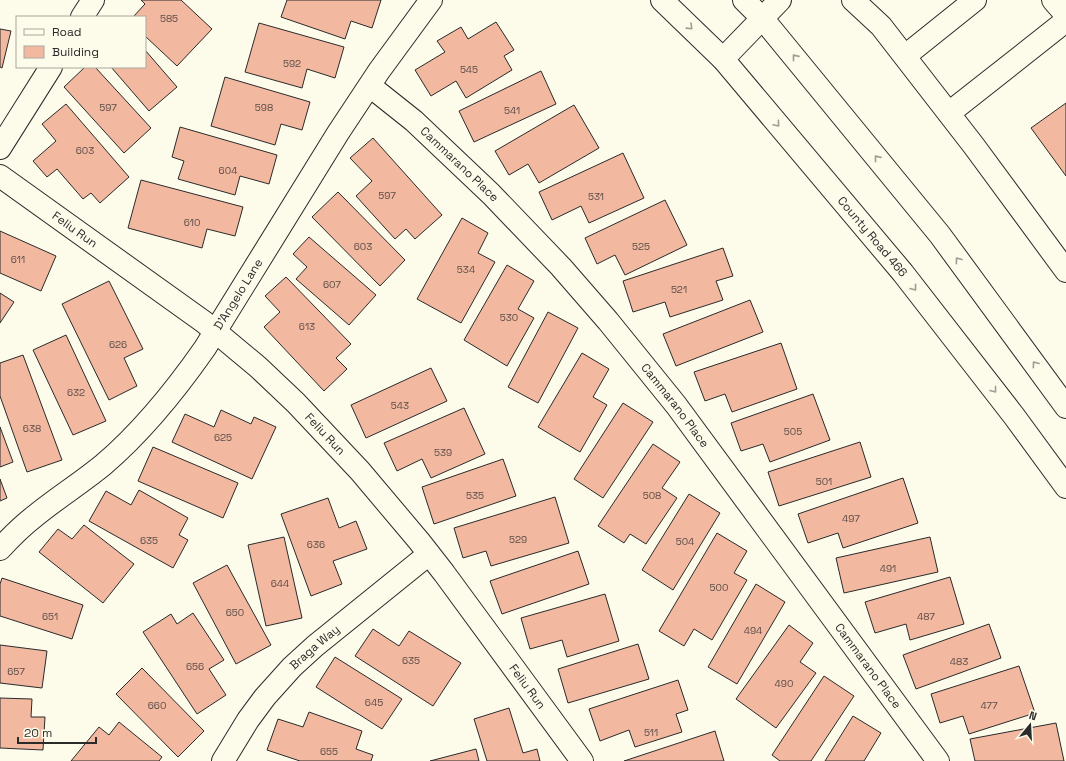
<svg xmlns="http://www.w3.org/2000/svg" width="1066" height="761" font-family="'Space Grotesk',sans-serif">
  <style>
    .building { fill: #f2b8a0; stroke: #2b2b2b }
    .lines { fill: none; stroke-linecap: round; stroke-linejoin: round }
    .minor-casing { stroke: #2b2b2b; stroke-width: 24 }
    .major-casing { stroke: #2b2b2b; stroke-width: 24 }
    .minor { stroke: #fdfbea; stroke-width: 22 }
    .major { stroke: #fdfbea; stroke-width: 22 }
    .oneway { stroke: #9e9d94 }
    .labels { text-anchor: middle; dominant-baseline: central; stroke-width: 3; stroke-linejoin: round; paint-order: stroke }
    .number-label { font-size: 10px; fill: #5d4e48 }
    .street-label { font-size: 12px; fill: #2b2b2b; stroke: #fdfbea }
  </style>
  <rect width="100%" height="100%" fill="#fdfbea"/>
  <!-- building -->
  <g class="building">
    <path d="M141 0H181L212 29 177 66 145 36V17H133L145 4Z"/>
    <path d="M287 0H381L372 28 351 21 345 39 281 17Z"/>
    <path d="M496 22 514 50 504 56 512 70 466 98 456 81 431 96 415 70 445 52 437 41 461 27 468 39Z"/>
    <path d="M259 23 344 47 335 78 307 69 302 88 245 72Z"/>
    <path d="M0 29 11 31 2 68 0 67Z"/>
    <path d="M145 50 177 87 149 111 111 67H145Z"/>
    <path d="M85 67H95L151 128 124 153 64 87Z"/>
    <path d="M541 71 556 104 474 142 459 111Z"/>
    <path d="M225 77 310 102 302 130 281 124 275 145 211 126Z"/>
    <path d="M1066 103V176L1031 128Z"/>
    <path d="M66 104 129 177 100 203 91 193 83 199 57 169 47 177 33 161 56 141 42 124Z"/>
    <path d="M574 105 599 148 539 183 528 164 509 175 495 151Z"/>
    <path d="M180 127 277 155 269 184 240 176 235 195 178 179 184 161 172 157Z"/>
    <path d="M373 138 442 215 415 239 406 229 395 239 356 196 372 181 350 158Z"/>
    <path d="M623 153 644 198 589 223 581 206 552 220 539 192Z"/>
    <path d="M141 180 243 207 235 236 207 229 202 248 128 228Z"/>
    <path d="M338 192 405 260 380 286 312 217Z"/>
    <path d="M665 200 687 245 625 275 615 255 597 264 585 238Z"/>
    <path d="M462 218 488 233 478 253 495 262 461 323 417 299Z"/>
    <path d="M0 231 56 256 41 291 0 273Z"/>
    <path d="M309 237 376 295 349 325 296 279 307 267 293 254Z"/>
    <path d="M723 248 733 276 716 281 723 300 670 317 665 302 633 312 623 281Z"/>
    <path d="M507 265 534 281 518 309 534 318 507 366 464 340Z"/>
    <path d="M286 277 351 344 336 358 347 369 324 391 264 327 280 312 265 296Z"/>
    <path d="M109 281 143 349 124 358 137 386 109 400 62 304Z"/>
    <path d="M0 293 14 302 0 323Z"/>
    <path d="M750 300 763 332 676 366 663 334Z"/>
    <path d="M548 312 578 328 538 403 508 387Z"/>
    <path d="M66 335 106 421 73 435 33 350Z"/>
    <path d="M781 343 797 389 732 412 725 394 705 401 694 372Z"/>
    <path d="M582 353 609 369 593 397 607 405 580 452 538 427Z"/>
    <path d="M23 355 62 460 27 472 0 396V363Z"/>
    <path d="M431 368 447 401 366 438 351 405Z"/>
    <path d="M813 394 830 440 770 462 763 444 741 451 731 423Z"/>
    <path d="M623 403 653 422 603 498 574 479Z"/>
    <path d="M464 408 485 454 431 478 422 459 397 471 384 443Z"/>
    <path d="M221 410 251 424 254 417 276 427 252 479 172 442 185 414 214 427Z"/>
    <path d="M0 427 13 462 0 467Z"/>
    <path d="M860 442 871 477 779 506 768 472Z"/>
    <path d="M653 444 680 462 662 488 677 498 646 544 630 534 624 543 598 526Z"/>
    <path d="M153 447 238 483 223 518 138 481Z"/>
    <path d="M503 459 516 496 434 524 422 487Z"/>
    <path d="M903 478 918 523 843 548 838 533 808 543 798 514Z"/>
    <path d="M0 479 7 498 0 501Z"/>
    <path d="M139 490 188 518 179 535 188 540 173 568 89 521 106 491 131 505Z"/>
    <path d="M689 494 720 513 673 590 642 570Z"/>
    <path d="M555 497 569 543 491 566 486 551 463 558 454 528Z"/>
    <path d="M328 498 339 528 356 521 367 549 333 561 342 584 311 596 281 514Z"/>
    <path d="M84 525 134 564 103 603 39 552 58 529 72 539Z"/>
    <path d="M717 533 747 551 734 573 747 580 712 640 694 629 684 646 659 631Z"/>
    <path d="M284 537 302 618 266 626 248 545Z"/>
    <path d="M930 537 938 572 844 593 836 558Z"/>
    <path d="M578 551 589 584 502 614 490 581Z"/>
    <path d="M227 565 271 645 236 664 193 583Z"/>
    <path d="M950 577 964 624 910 640 906 624 875 633 865 602Z"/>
    <path d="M2 578 83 605 72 639 0 616V584Z"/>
    <path d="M756 584 785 602 737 684 708 667Z"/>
    <path d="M605 594 619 641 567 657 562 640 530 649 521 618Z"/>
    <path d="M193 613 224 660 209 669 226 695 197 714 143 632 171 614 177 624Z"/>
    <path d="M989 624 1001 658 916 689 903 655Z"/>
    <path d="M789 625 813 643 800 662 816 673 776 728 736 699Z"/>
    <path d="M373 629 399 646 409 631 461 663 433 706 355 656Z"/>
    <path d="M638 644 649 679 568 703 558 669Z"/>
    <path d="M0 645 47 651 42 688 0 683Z"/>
    <path d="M335 657 402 699 382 729 316 687Z"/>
    <path d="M1019 666 1035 713 969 734 963 716 940 723 931 694Z"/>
    <path d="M142 668 204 731 178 757 116 694Z"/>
    <path d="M824 676 854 696 811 761H780L772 755Z"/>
    <path d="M678 680 688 710 676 714 682 732 635 747 629 730 600 741 589 709Z"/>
    <path d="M0 698 32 699 31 717H45L43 750 0 748Z"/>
    <path d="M509 708 523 753 537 749 540 761H487L474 719Z"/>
    <path d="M309 712 362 731 356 749 373 755 371 761H300L267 750 278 719 303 727Z"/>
    <path d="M853 716 881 733 864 761H825Z"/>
    <path d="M119 722 162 757 159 761H71L99 727 109 735Z"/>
    <path d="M1056 723 1064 761H975L970 739Z"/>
    <path d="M715 731 724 761H624Z"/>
    <path d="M476 749 479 761H430Z"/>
  </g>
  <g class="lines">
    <defs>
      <g id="minor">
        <path d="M853 0 881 26 974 146 1066 271"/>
        <path d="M1053 0 1066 15"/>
        <path d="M82 17 93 0"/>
        <path d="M905 56 975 0"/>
        <path d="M723 59 780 0"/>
        <path id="s1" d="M370 86 414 121 491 194 561 267 608 321 676 405 938 761"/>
        <path d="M949 113 1062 24 1066 23"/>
        <path d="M0 148 51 67"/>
        <path id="s2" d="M0 176 204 322 258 367 296 403 360 471 419 541 444 573 582 761"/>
        <path id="s3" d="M0 549C11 537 22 526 35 516 57 498 81 483 103 465 143 431 175 391 205 348L338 133 379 71 431 0"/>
        <path id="s4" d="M223 761 248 720 265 697 292 667 315 646 429 554"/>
      </g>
      <g id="major">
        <path id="s5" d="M662 0 723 59 903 273 1014 416 1066 487"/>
        <path d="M744 0 763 19 940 235 1066 407"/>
      </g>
    </defs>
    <!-- minor casing -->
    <use href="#minor" class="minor-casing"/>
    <!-- major casing -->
    <use href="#major" class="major-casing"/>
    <!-- minor -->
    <use href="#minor" class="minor"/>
    <!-- major -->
    <use href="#major" class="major"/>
  </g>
  <!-- one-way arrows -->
  <defs><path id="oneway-chevron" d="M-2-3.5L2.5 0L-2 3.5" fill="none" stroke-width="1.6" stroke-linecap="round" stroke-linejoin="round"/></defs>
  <g class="oneway">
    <use href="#oneway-chevron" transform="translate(690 27) rotate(44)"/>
    <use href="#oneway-chevron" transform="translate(795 57) rotate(-129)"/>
    <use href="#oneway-chevron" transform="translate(777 124) rotate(50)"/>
    <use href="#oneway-chevron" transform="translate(877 158) rotate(-129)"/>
    <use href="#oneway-chevron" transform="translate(958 260) rotate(-126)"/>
    <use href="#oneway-chevron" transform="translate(914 288) rotate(52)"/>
    <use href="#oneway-chevron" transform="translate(1035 364) rotate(-126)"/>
    <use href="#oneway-chevron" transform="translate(994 390) rotate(52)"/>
  </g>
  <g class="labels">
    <!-- number labels -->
    <g class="number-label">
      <text x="169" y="18">585</text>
      <text x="292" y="63">592</text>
      <text x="469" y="69">545</text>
      <text x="108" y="107">597</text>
      <text x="264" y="107">598</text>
      <text x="512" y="110">541</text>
      <text x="85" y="150">603</text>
      <text x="228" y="170">604</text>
      <text x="387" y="195">597</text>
      <text x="596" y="196">531</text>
      <text x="192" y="222">610</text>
      <text x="363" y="246">603</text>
      <text x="641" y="246">525</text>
      <text x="18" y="259">611</text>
      <text x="466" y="269">534</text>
      <text x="332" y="284">607</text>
      <text x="679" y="289">521</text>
      <text x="509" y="317">530</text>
      <text x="307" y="326">613</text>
      <text x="118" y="344">626</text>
      <text x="76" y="392">632</text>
      <text x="400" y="405">543</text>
      <text x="32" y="428">638</text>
      <text x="793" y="431">505</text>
      <text x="223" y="437">625</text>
      <text x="443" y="452">539</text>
      <text x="824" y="481">501</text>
      <text x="475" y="495">535</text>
      <text x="652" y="495">508</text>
      <text x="851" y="518">497</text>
      <text x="518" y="539">529</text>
      <text x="149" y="540">635</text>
      <text x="685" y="541">504</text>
      <text x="316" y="544">636</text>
      <text x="888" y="568">491</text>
      <text x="280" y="583">644</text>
      <text x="719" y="587">500</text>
      <text x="235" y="612">650</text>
      <text x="50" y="616">651</text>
      <text x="926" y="616">487</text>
      <text x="753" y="630">494</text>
      <text x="411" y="660">635</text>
      <text x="959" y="661">483</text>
      <text x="195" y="666">656</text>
      <text x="16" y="671">657</text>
      <text x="784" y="683">490</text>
      <text x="374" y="702">645</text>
      <text x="157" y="705">660</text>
      <text x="989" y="705">477</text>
      <text x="651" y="732">511</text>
      <text x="329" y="751">655</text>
    </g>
    <!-- street labels -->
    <g class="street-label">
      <text stroke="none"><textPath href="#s1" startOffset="119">Cammarano Place</textPath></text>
      <text stroke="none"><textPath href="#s2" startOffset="92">Feliu Run</textPath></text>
      <text stroke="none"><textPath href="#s5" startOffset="317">County Road 466</textPath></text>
      <text stroke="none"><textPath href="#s3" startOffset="352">D'Angelo Lane</textPath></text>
      <text stroke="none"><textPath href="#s1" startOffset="443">Cammarano Place</textPath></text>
      <text stroke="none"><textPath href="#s2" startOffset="416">Feliu Run</textPath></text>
      <text stroke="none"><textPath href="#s4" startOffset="147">Braga Way</textPath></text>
      <text stroke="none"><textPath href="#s1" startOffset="767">Cammarano Place</textPath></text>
      <text stroke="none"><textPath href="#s2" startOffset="740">Feliu Run</textPath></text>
    </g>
  </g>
  <!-- legend -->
  <rect x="16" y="16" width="130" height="52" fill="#fdfbea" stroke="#a9a89e"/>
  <rect x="24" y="29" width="20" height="6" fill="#fdfbea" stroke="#a9a89e"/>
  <text x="52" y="36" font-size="12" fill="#2b2b2b">Road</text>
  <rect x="24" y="46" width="20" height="12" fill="#f2b8a0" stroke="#a9a89e"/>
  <text x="52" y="56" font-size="12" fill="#2b2b2b">Building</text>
  <!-- north arrow -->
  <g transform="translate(1030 725) rotate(18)" stroke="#fdfbea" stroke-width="3" paint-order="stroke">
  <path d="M0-3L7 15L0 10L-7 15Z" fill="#2b2b2b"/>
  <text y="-6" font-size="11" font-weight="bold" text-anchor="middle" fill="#2b2b2b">N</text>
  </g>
  <!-- scale -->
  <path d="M18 737v6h78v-6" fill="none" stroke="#2b2b2b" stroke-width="2"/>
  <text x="24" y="737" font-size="12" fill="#2b2b2b" stroke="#fdfbea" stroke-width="3" paint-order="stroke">20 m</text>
</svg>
